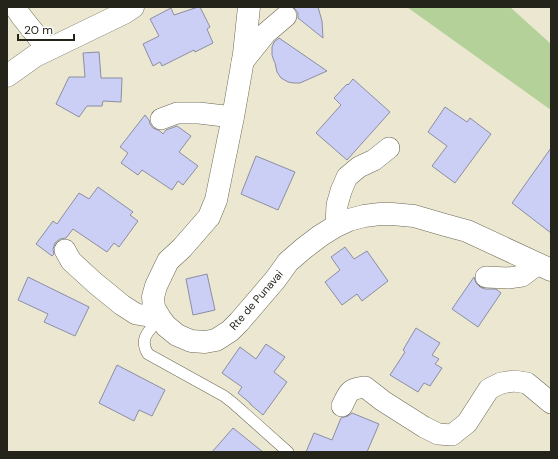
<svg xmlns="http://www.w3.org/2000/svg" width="558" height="459" font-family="'DM Sans',sans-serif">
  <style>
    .green { fill: #b3d198 }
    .building { fill: #cbcff5; stroke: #8c8ea2 }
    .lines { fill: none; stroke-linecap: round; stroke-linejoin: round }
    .lane-casing { stroke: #6c6955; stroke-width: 12 }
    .street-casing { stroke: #6c6955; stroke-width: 22 }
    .secondary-casing { stroke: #6c6955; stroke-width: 23 }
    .lane { stroke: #fff; stroke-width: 11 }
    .street { stroke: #fff; stroke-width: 21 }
    .secondary { stroke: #fff; stroke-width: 22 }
    .labels { text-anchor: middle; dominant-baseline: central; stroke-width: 3; stroke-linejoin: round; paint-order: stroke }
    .street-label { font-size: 11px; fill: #25241b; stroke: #fff }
  </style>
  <rect width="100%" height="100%" fill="#ebe7d1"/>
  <!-- green -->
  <path class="green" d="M407 7H510L551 44V110Z"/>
  <!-- building -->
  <g class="building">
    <path d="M198 7H200L210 27 207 29 213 43 195 52 194 50 162 66 160 62 153 66 143 44 159 36 150 19 171 8 174 15Z"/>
    <path d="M293 7H318L322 21 323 38 298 18V13L295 9Z"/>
    <path d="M279 38 327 71 300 83H294L288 82 281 78 277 72 275 63 274 61 272 55V47L274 42Z"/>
    <path d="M99 52 101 78H122L121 102 103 101 102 106H87L79 117 56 104 69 77H85L83 53Z"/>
    <path d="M353 79 390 112 347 160 316 133 341 105 334 98 347 84 348 85Z"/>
    <path d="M445 107 467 122 470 118 491 134 455 183 432 166 447 146 428 132Z"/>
    <path d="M145 115 149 120 150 124 153 128 160 131 163 134 166 130 177 126 191 136 179 152 198 166 183 185 178 181 172 190 142 170 138 175 121 163 128 153 120 147Z"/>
    <path d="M551 148V233L512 203Z"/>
    <path d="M256 156 295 172 278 210 241 194Z"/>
    <path d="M98 187 133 212 130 215 138 221 119 247 114 243 107 252 73 229 66 238 60 239 55 243 53 249 54 254 52 256 36 244 53 221 57 224 79 193 89 199Z"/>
    <path d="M345 247 354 259 367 251 388 281 362 301 357 294 342 305 325 282 340 270 331 257Z"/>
    <path d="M207 274 215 310 193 315 186 279Z"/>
    <path d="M28 277 89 307 75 336 44 322 48 314 18 300Z"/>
    <path d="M474 277 476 283 480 287 485 289H496L501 293 478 327 452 309Z"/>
    <path d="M416 328 440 343 432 355 439 359 435 364 442 368 430 386 424 383 418 392 390 375 405 352 403 350Z"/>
    <path d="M266 344 285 357 274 372 287 382 263 415 250 404V403L238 393 242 387 222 373 240 347 256 359Z"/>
    <path d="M117 365 165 390 152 416 139 410 134 421 99 403Z"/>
    <path d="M352 413 379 424 367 452H306L314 433 332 440 341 418 348 416Z"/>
    <path d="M233 428 263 452H212Z"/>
  </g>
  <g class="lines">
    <defs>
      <path id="lane" d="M160 318C150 330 138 338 148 354L224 396 233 403 288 452"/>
      <g id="street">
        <path d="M15 7 21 16 48 50"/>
        <path d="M242 63 266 33 286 16"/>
        <path d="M161 119 177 113H199L233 117"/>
        <path d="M336 226 337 205 341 191 347 177 359 167 374 160 389 148"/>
        <path d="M65 250 71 261 95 283 122 305 136 314 160 318"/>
        <path d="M486 277 508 278 522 276 538 264"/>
        <path d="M342 406C349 392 348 389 365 387L383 401 424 427 438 434 452 435 467 423 489 389 501 383 514 381 527 383 551 403"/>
      </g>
      <g id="secondary">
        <path d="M249 7 244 54 233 117 216 200 209 217 182 248 168 261 156 286 153 297 154 308 160 318 166 326 177 335 191 341 205 342 216 340 230 331 239 322 275 280 288 262 303 249 320 236 336 226 349 220 364 216 380 214H392L414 216 445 225 467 231 551 270"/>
        <path d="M7 76 35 56 124 13 133 7"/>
      </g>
    </defs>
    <!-- lane casing -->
    <use href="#lane" class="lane-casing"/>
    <!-- street casing -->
    <use href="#street" class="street-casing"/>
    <!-- secondary casing -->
    <use href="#secondary" class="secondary-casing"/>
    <!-- lane -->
    <use href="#lane" class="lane"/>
    <!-- street -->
    <use href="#street" class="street"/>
    <!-- secondary -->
    <use href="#secondary" class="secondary"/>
  </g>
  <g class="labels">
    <!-- street labels -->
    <g class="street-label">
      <text transform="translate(256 300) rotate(-49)">Rte de Punavai</text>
    </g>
  </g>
  <!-- border -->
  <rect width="558" height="459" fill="none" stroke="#25241b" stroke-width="16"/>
  <!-- scale -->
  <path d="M18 34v6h56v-6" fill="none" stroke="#25241b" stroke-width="2"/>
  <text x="24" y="34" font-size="12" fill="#25241b" stroke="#ffffff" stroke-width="3" paint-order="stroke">20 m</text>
</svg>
